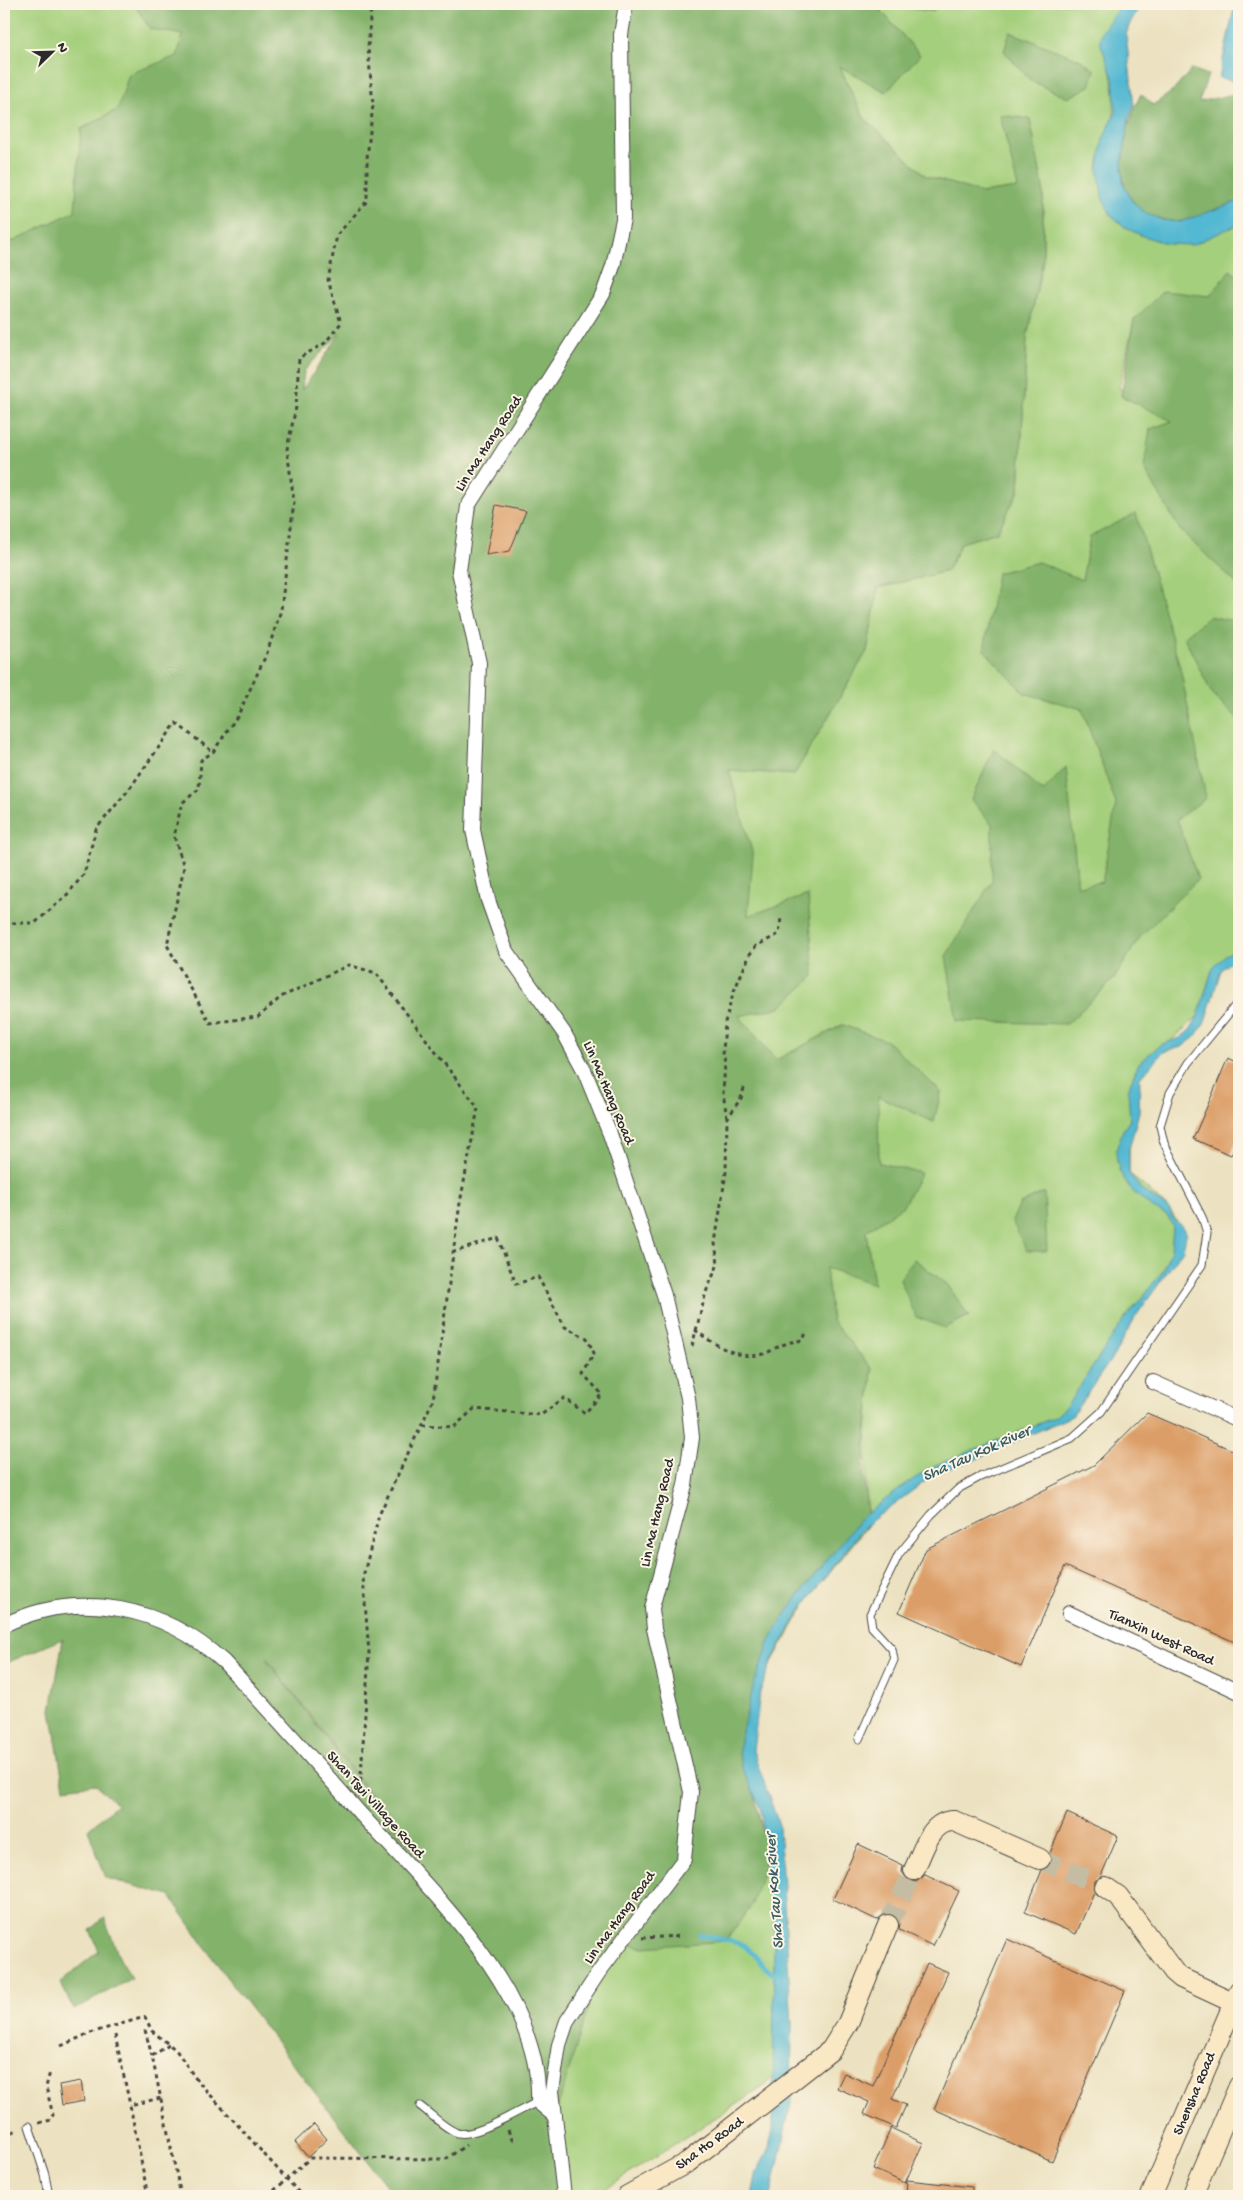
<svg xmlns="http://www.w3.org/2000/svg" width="1243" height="2200" font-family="'Gochi Hand',sans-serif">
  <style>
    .green { fill: #a4cf7b; stroke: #687d53 }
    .forest { fill: #83b26b; stroke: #576e4b; fill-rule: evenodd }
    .water { fill: #52b8d1; stroke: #3e727e }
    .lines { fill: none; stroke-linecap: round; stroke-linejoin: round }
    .stream { stroke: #52b8d1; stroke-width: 5 }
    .building { fill: #dc9e67 }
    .secondary-tunnel { stroke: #c5bda3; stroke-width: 20; stroke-dasharray: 20 10; stroke-linecap: butt }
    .service-casing { stroke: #484642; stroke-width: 9 }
    .minor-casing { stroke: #484642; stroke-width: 16 }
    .secondary-casing { stroke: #484642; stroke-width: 22 }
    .path { stroke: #484642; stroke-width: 3; stroke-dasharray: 4 4; stroke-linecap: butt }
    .service { stroke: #fff; stroke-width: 7 }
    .minor { stroke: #fff; stroke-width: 14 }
    .secondary { stroke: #fae7c3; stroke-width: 20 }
    .labels { text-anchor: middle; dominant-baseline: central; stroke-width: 4; stroke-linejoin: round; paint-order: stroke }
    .street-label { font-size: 15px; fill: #2b2b2b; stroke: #fcf5e5 }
    .water-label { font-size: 16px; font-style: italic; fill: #395c65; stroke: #fcf5e5 }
  </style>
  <rect width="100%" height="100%" fill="#fcf5e5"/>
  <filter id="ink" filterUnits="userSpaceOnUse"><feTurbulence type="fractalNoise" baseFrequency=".02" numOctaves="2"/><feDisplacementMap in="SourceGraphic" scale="10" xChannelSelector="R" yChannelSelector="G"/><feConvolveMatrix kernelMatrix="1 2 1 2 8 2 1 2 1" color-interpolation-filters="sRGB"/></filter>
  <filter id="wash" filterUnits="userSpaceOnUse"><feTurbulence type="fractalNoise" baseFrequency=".0096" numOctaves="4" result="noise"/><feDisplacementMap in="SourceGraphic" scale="20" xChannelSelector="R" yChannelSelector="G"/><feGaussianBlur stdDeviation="1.12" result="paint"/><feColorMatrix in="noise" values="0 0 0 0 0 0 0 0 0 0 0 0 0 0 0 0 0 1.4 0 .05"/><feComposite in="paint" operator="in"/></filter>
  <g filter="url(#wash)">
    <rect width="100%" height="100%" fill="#ece2c1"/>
    <!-- green -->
    <g class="green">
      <path d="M4 4H136L184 31 180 56 118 109 81 129 80 211 4 250Z"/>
      <path d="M875 4 933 11 940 4H1123L1109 64 1114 90V115L1098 172 1229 229 1239 224V277L1230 270 1210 296 1134 320 1119 388 1239 445V948L1213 967 1198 1016 1134 1075 1130 1120 1129 1173 1169 1209 1186 1235 1072 1416 1038 1424 938 1472 869 1520C862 1469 868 1420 872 1369L832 1321 823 1260 860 1228 916 1173 879 1163 875 1091 933 1122 941 1092 842 1025 776 1060 738 1016 781 1007 748 916 729 769 794 775 867 651 878 588 947 571 961 543 997 532 1019 491 1027 337 1043 260V188L1030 119 1000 115 1019 188 982 193 926 176 864 118 839 65 920 55Z"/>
      <path d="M768 1860H777L784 2067 766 2085 594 2196H565L549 2080 567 2021 619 1945 719 1941Z"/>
    </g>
    <!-- forest -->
    <g class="forest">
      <path d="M134 4H875L920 55 886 92 839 66 864 118 926 176 982 193 1018 188 1000 115 1030 119 1043 188V260L1027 337 1019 491 997 532 961 543 947 571 878 588 867 651 794 775 729 770 753 855 748 916 808 895 814 976 781 1007 739 1016 776 1060 843 1025 887 1041 941 1092 934 1122 878 1096 879 1163 921 1173 903 1206 866 1231 874 1284 826 1268 832 1321 872 1369 863 1470 868 1525 808 1600 760 1683 747 1762 768 1855 752 1904 726 1941 644 1947 621 1943 599 1972 555 2116 561 2186 554 2196H394L225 1975 170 1896 106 1878 88 1830 117 1804 95 1784 64 1788 51 1710 63 1639 4 1664V241H14L75 211 81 129 118 109 129 74 177 56 183 35 150 29ZM339 334H340L302 390 304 371ZM266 1659H267L420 1858 413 1851Z"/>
      <path d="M880 4H940L933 11Z"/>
      <path d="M1010 32 1081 60 1095 70 1090 86 1068 98 1031 81 1004 51Z"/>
      <path d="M1192 69 1208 75 1199 102 1229 95 1239 96V201C1221 207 1201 218 1182 221 1172 223 1161 219 1152 216 1105 195 1123 130 1141 94L1153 105 1173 91Z"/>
      <path d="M1230 270 1239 277V586L1180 530 1144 468 1150 429 1172 421 1121 396 1134 320 1163 291 1210 296Z"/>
      <path d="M1136 513 1180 667 1206 798 1177 819 1198 879 1140 937 1114 979 1067 1024 957 1021 946 956 992 881V824L971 800 994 749 1043 792 1066 767 1078 886 1102 882 1116 804 1082 709 1024 693 984 650 997 573 1038 562 1082 580 1090 537Z"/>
      <path d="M1209 616 1239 622V721L1211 692 1184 637Z"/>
      <path d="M1044 1192 1047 1251H1027L1012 1221 1020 1204Z"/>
      <path d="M914 1259 947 1284 969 1316 945 1328 916 1317 900 1279Z"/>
      <path d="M104 1917 120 1959 132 1978 74 2010 60 1982 99 1951 90 1930Z"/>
    </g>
    <!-- water -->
    <g class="water">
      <path d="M1121 4H1141L1130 23 1126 35 1134 106 1129 118 1122 165 1123 182 1132 201 1145 213 1162 220 1180 222 1239 201V224L1192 245 1169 244 1143 236 1126 228 1111 215 1102 197 1098 168 1103 139 1116 112 1113 78 1100 42 1101 33Z"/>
      <path d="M1235 4H1239V82L1219 78Z"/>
      <path d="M1239 948V953L1221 970 1205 1022 1195 1037 1182 1047 1163 1052 1140 1078 1139 1112 1129 1149V1173L1142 1190 1169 1209 1174 1219 1184 1228 1186 1235 1183 1250 1136 1316 1114 1355 1072 1416 974 1460 938 1472 874 1519 859 1533 800 1611 772 1660 760 1692 753 1751 779 1825 792 2024 791 2103 771 2196H752L757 2171 768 2152 773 2129 774 1923 762 1819 760 1807 741 1766 739 1752 740 1739 754 1684 771 1638 793 1603 861 1518 906 1484 936 1465 1038 1424 1055 1417 1066 1407 1123 1321 1163 1271 1171 1250 1173 1227 1168 1216 1151 1207 1131 1190 1120 1172 1117 1162 1116 1150 1123 1130 1130 1120 1128 1092 1130 1084 1139 1063 1160 1045 1180 1038 1190 1030 1198 1016 1213 967 1225 955Z"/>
    </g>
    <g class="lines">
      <!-- stream -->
      <path class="stream" d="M700 1935C714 1938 731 1940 743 1945 756 1952 762 1972 780 1975"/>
    </g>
    <g id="blocks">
      <!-- building -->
      <g class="building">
        <path d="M496 505 526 511 510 551 486 555Z"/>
        <path d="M1228 1058 1239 1063V1136L1231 1155 1193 1139Z"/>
        <path d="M1147 1413 1239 1453V1644L1065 1566 1021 1667 899 1612 926 1549 1094 1465Z"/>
        <path d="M1067 1813 1118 1836 1101 1876 1095 1881 1094 1892 1076 1934 1025 1912 1042 1870 1051 1863 1050 1853Z"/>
        <path d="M858 1844 903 1865 902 1872 909 1881 916 1882 925 1875 959 1891 933 1946 899 1930 900 1923 893 1914 886 1913 877 1920 833 1899Z"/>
        <path d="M1007 1939 1125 1991 1052 2161 934 2109Z"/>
        <path d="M927 1963 948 1972 892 2099 906 2105 896 2128 864 2114 869 2102 837 2088 844 2073 873 2086Z"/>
        <path d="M81 2081 84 2101 62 2105 59 2085Z"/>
        <path d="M314 2124 327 2139 308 2157 295 2142Z"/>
        <path d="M891 2128 923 2143 905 2183 873 2169Z"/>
        <path d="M907 2180 972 2187V2196H906Z"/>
      </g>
    </g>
  </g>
  <g filter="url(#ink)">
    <use href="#blocks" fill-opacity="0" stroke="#484642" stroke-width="1"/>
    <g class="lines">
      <!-- secondary-tunnel -->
      <g class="secondary-tunnel">
        <path d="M1040 1859 1105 1887"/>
        <path d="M888 1925 914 1870"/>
      </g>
      <defs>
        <g id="service">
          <path d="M859 1739 894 1660 892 1649 872 1627 870 1614 899 1554 931 1515 958 1489 980 1477 1072 1438 1101 1412 1202 1265 1207 1233 1202 1217 1164 1143 1160 1126 1170 1093 1188 1063 1239 1001"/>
          <path d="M420 2106C431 2114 442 2126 455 2132 471 2141 520 2109 538 2102"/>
          <path d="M29 2126 45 2175 49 2196"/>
        </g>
        <g id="minor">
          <path d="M1153 1382 1239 1420"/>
          <path d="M1069 1613 1239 1692"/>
          <path d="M4 1625C79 1588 164 1607 224 1662 270 1711 314 1761 358 1811 426 1886 543 1994 538 2102L555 2116 564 2196"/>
          <path d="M555 2116 552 2091 559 2045 567 2021 599 1972 684 1859 691 1792 654 1629 652 1608 685 1485 692 1438 688 1398 664 1295 610 1134 584 1070 564 1033 506 951 488 900 473 830 479 663 459 571 468 506 603 294 613 266 623 219 621 35 626 4"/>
        </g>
        <g id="secondary">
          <path d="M914 1870C923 1852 930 1820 954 1821L1040 1859"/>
          <path d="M1105 1887 1118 1896 1174 1972 1181 1978 1239 2005"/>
          <path d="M627 2196 688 2162 831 2050 848 2023 888 1925"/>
          <path d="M1151 2196 1239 1991"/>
          <path d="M1192 2196 1239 2086"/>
        </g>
      </defs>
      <!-- service casing -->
      <use href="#service" class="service-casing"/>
      <!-- minor casing -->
      <use href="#minor" class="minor-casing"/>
      <!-- secondary casing -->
      <use href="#secondary" class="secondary-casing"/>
      <!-- path -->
      <g class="path">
        <path d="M4 923H35L66 896 84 874 96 829 130 788 176 723 213 752"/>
        <path d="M727 1118 723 1093 725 1064 723 1052 725 1022 734 991 750 954 756 946 779 934 781 918"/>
        <path d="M695 1330C714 1344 738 1361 763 1354 771 1352 777 1346 785 1344 791 1341 797 1342 804 1339L806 1331"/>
        <path d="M692 1346 706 1292 718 1264 715 1243 726 1172 727 1119 741 1098 745 1085"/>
        <path d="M422 1425 454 1427 474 1409 541 1415 564 1398 585 1413 602 1394 583 1374 594 1353 587 1338 565 1327 538 1277 516 1284 498 1238 454 1252"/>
        <path d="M360 1790 369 1653 363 1577 379 1515 433 1400 460 1203 478 1108 376 973 349 965 281 997 258 1017 210 1023 167 945 184 867 174 836 182 803 199 789 201 760 213 752 238 715 267 653 281 610 294 502 287 449 296 407 299 358 325 343 341 323 328 280 337 235 367 201V158L373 105 368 48 371 4"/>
        <path d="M642 1938 682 1936"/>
        <path d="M145 2030 152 2056"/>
        <path d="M115 2035 130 2105"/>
        <path d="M169 2045 152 2056 181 2196"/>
        <path d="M61 2046 90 2033 145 2017 152 2031 176 2050 196 2079 302 2196"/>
        <path d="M39 2123 51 2120 53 2115 46 2087 50 2072"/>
        <path d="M508 2130 514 2144"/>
        <path d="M4 2134 19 2130"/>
        <path d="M148 2196 130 2105 161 2098"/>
        <path d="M268 2196 310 2158 446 2159 466 2145"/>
      </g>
      <!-- service -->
      <use href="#service" class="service"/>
      <!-- minor -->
      <use href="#minor" class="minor"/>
      <!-- secondary -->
      <use href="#secondary" class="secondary"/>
    </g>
  </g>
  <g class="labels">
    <!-- street labels -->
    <g class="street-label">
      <text transform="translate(489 444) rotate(-57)">Lin Ma Hang Road</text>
      <text transform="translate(608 1093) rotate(67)">Lin Ma Hang Road</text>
      <text transform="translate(658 1513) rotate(-77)">Lin Ma Hang Road</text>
      <text transform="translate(1161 1638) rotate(25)">Tianxin West Road</text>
      <text transform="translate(375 1805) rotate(48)">Shan Tsui Village Road</text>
      <text transform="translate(620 1918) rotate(-54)">Lin Ma Hang Road</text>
      <text transform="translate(1195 2094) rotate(-67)">Shensha Road</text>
      <text transform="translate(710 2144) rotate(-36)">Sha Ho Road</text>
    </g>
    <!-- water labels -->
    <g class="water-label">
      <text transform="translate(977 1455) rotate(-24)">Sha Tau Kok River</text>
      <text transform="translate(776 1891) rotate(-94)">Sha Tau Kok River</text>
    </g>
  </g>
  <!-- margin -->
  <rect width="1243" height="2200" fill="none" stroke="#fcf5e5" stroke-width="20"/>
  <!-- north arrow -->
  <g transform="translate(52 52) rotate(67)" stroke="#fcf5e5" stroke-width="4" paint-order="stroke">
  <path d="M0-4L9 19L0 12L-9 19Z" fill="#2b2b2b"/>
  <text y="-8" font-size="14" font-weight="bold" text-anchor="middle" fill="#2b2b2b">N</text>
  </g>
</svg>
